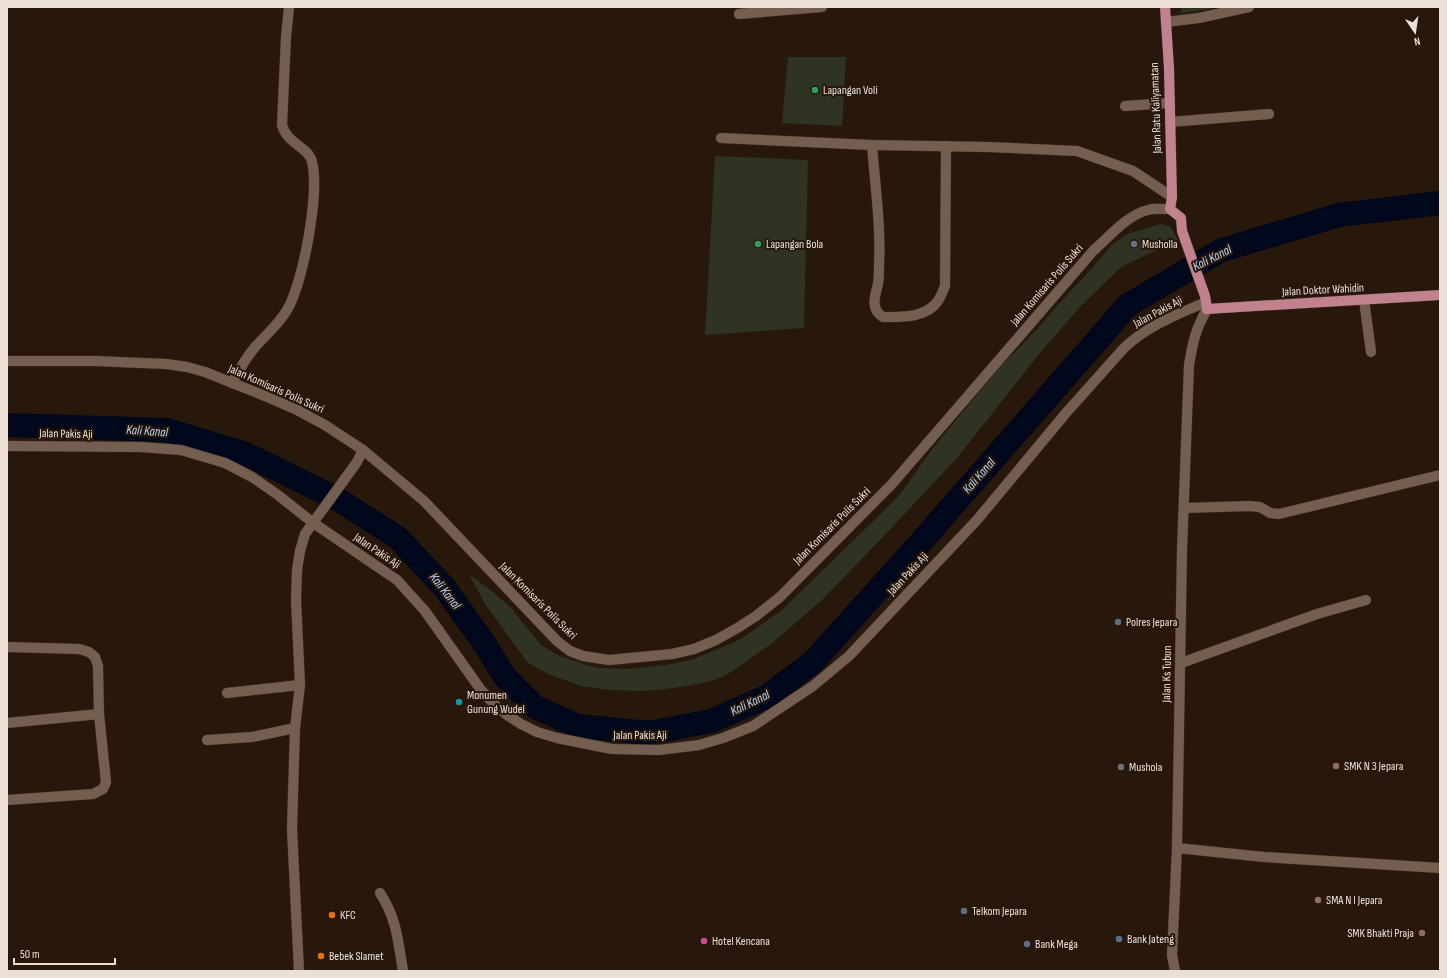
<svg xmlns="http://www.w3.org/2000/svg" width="1447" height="978" font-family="'Sofia Sans Condensed',sans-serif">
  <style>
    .green { fill: #2f3422 }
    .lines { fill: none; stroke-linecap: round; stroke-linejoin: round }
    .river { stroke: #01081b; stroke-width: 24 }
    .minor-casing { stroke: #3c2f2b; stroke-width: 11 }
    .secondary-casing { stroke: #3c2f2b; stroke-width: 11 }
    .primary-casing { stroke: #3c2f2b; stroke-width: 11 }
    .minor { stroke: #735e50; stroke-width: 10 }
    .secondary { stroke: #735e50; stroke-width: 10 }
    .primary { stroke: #c2828d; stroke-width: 10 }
    .leisure-dot { fill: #2e9e5b; stroke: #28170b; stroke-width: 1.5 }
    .worship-dot { fill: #6b7280; stroke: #28170b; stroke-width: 1.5 }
    .service-dot { fill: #5c6f8a; stroke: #28170b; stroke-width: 1.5 }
    .culture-dot { fill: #0f9aa8; stroke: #28170b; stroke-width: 1.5 }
    .education-dot { fill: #8d6e63; stroke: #28170b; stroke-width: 1.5 }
    .food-dot { fill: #e8710a; stroke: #28170b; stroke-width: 1.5 }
    .hotel-dot { fill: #d1479c; stroke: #28170b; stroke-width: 1.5 }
    .labels { text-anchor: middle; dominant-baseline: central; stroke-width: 4; stroke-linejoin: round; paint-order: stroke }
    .poi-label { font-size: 12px; fill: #ebdfd6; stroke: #28170b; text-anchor: start }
    .street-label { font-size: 12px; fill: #ebdfd6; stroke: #28170b }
    .water-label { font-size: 13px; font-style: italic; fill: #b8d1f7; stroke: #28170b }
  </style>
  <rect width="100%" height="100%" fill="#28170b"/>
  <!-- green -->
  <g class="green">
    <path d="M1181 7H1211V9L1181 13Z"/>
    <path d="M788 57H846L842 126 782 123Z"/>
    <path d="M715 156 808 160 804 328 705 335Z"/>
    <path d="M1160 224 1170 226 1178 240 1121 267 1081 306 1039 354 957 458 881 539 822 600 799 620 771 644 733 671 715 680 692 685 660 690 638 691 609 690 581 686 548 674 528 663 485 604 469 574 493 592 511 608 541 645 559 656 586 665 600 668 629 669 666 665 691 660 735 642 750 633 783 609 898 497 933 448 984 386 1001 366 1043 323 1053 310 1086 275 1113 244 1127 234Z"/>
  </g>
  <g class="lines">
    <!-- river -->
    <path class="river" d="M7 425 167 430 246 454 339 500 398 538 444 587 484 643 505 677 535 707 578 726 649 733 711 721 766 697 813 662 920 543 1128 305 1222 250 1339 215 1440 203"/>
    <defs>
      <g id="minor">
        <path d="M739 14 822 7"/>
        <path d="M1166 22 1199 18 1249 7"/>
        <path d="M1125 106 1169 103"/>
        <path d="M1170 122 1269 114"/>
        <path d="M721 138 872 145 988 147 1077 151 1133 171 1172 197"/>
        <path d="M872 145C875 185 881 225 879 265 879 271 879 278 878 284 875 296 870 309 883 317 902 317 926 318 938 301 941 296 943 291 945 286L946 146"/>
        <path d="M1364 300 1371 352"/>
        <path d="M232 383C239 370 246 358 255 347 266 335 279 324 287 310 303 284 320 192 312 162 309 147 287 144 282 125L286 37 289 7"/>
        <path d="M7 446 140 447 181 450 225 463 252 477 278 495 312 522 397 580 425 611 481 690 494 704 507 715 521 724 537 732 557 738 612 749 659 750 699 745 723 738 753 726 813 686 849 656 977 520 1066 413 1124 348C1147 326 1176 315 1206 302"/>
        <path d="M1184 508 1249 506 1260 507 1270 513 1279 514 1440 475"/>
        <path d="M7 647 79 649 89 652 95 657 98 666 99 714 106 782 103 789 93 794 7 800"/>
        <path d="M1181 663 1317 614 1366 600"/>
        <path d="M227 693 300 685"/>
        <path d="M7 723 99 714"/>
        <path d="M207 740 252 737 295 728"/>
        <path d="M1177 848 1264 857 1440 868"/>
        <path d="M380 893C397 919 398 941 403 971"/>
        <path d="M299 971 292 829 295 728 300 685 296 600 297 570 300 551 305 534 357 462 363 450"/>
      </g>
      <g id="secondary">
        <path d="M7 361H95L166 364 187 367 205 372 265 396 297 410 325 425 363 450 424 501 557 641 570 651 583 656 609 660 672 654 694 649 716 640 739 627 756 616 780 597 892 484 1093 251C1109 237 1127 215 1148 210 1155 208 1163 209 1170 209"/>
        <path d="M1175 971 1172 955 1177 848 1182 550 1189 365C1193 341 1195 331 1207 309"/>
      </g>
      <path id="primary" d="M1165 7 1169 68 1172 197 1170 209 1181 218 1182 231 1205 296 1207 309 1440 295"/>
    </defs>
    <!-- minor casing -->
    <use href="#minor" class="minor-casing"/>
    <!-- secondary casing -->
    <use href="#secondary" class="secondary-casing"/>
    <!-- primary casing -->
    <use href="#primary" class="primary-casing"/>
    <!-- minor -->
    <use href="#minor" class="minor"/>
    <!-- secondary -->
    <use href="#secondary" class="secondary"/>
    <!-- primary -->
    <use href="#primary" class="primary"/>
  </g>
  <!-- markers -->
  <g class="leisure-dot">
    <circle cx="815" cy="90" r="4"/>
    <circle cx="758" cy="244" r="4"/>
  </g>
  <g class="worship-dot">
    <circle cx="1134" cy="244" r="4"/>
    <circle cx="1121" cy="767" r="4"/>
  </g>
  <g class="service-dot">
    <circle cx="1118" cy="622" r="4"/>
    <circle cx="964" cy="911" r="4"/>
    <circle cx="1119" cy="939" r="4"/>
    <circle cx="1027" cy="944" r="4"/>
  </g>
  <circle class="culture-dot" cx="459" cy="702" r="4"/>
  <g class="education-dot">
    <circle cx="1336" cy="766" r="4"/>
    <circle cx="1318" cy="900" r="4"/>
    <circle cx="1422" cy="933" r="4"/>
  </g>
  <g class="food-dot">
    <circle cx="332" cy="915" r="4"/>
    <circle cx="321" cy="956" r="4"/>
  </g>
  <circle class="hotel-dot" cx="704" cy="941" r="4"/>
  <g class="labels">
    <!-- poi labels -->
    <g class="poi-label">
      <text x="823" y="90">Lapangan Voli</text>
      <text x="766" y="244">Lapangan Bola</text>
      <text x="1142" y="244">Musholla</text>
      <text x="1126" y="622">Polres Jepara</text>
      <text x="467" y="695">Monumen<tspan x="467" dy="14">Gunung Wudel</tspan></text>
      <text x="1344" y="766">SMK N 3 Jepara</text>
      <text x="1129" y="767">Mushola</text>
      <text x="1326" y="900">SMA N I Jepara</text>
      <text x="972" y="911">Telkom Jepara</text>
      <text x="340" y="915">KFC</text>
      <text x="1414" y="933" text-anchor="end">SMK Bhakti Praja</text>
      <text x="1127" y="939">Bank Jateng</text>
      <text x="712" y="941">Hotel Kencana</text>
      <text x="1035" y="944">Bank Mega</text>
      <text x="329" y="956">Bebek Slamet</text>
    </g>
    <!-- street labels -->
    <g class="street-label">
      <text transform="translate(1156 108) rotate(-92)">Jalan Ratu Kaliyamatan</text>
      <text transform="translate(1047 285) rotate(-49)">Jalan Komisaris Polis Sukri</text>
      <text transform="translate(1323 290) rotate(-3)">Jalan Doktor Wahidin</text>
      <text transform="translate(1158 312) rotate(-28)">Jalan Pakis Aji</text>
      <text transform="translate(276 389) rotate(24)">Jalan Komisaris Polis Sukri</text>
      <text transform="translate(66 434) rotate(1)">Jalan Pakis Aji</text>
      <text transform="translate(832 526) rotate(-45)">Jalan Komisaris Polis Sukri</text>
      <text transform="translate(377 551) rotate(34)">Jalan Pakis Aji</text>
      <text transform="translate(908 574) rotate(-47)">Jalan Pakis Aji</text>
      <text transform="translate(538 601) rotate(45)">Jalan Komisaris Polis Sukri</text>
      <text transform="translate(1167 674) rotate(-89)">Jalan Ks Tubun</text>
      <text x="640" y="735">Jalan Pakis Aji</text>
    </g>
    <!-- water labels -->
    <g class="water-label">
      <text transform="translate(1212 258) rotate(-27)">Kali Kanal</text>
      <text transform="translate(147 431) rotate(4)">Kali Kanal</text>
      <text transform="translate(979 476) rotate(-49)">Kali Kanal</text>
      <text transform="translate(445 591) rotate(52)">Kali Kanal</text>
      <text transform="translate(750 703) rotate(-26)">Kali Kanal</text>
    </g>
  </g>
  <!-- border -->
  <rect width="1447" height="978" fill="none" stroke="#ebdfd6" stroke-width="16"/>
  <!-- north arrow -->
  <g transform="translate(1415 32) rotate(167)" stroke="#28170b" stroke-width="3" paint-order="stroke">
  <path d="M0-3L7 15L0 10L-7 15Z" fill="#ebdfd6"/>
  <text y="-6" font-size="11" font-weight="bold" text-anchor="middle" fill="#ebdfd6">N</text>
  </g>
  <!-- scale -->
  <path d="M14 958v6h101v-6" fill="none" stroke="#ebdfd6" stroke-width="2"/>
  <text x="20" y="958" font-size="12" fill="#ebdfd6" stroke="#28170b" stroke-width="3" paint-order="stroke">50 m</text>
</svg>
